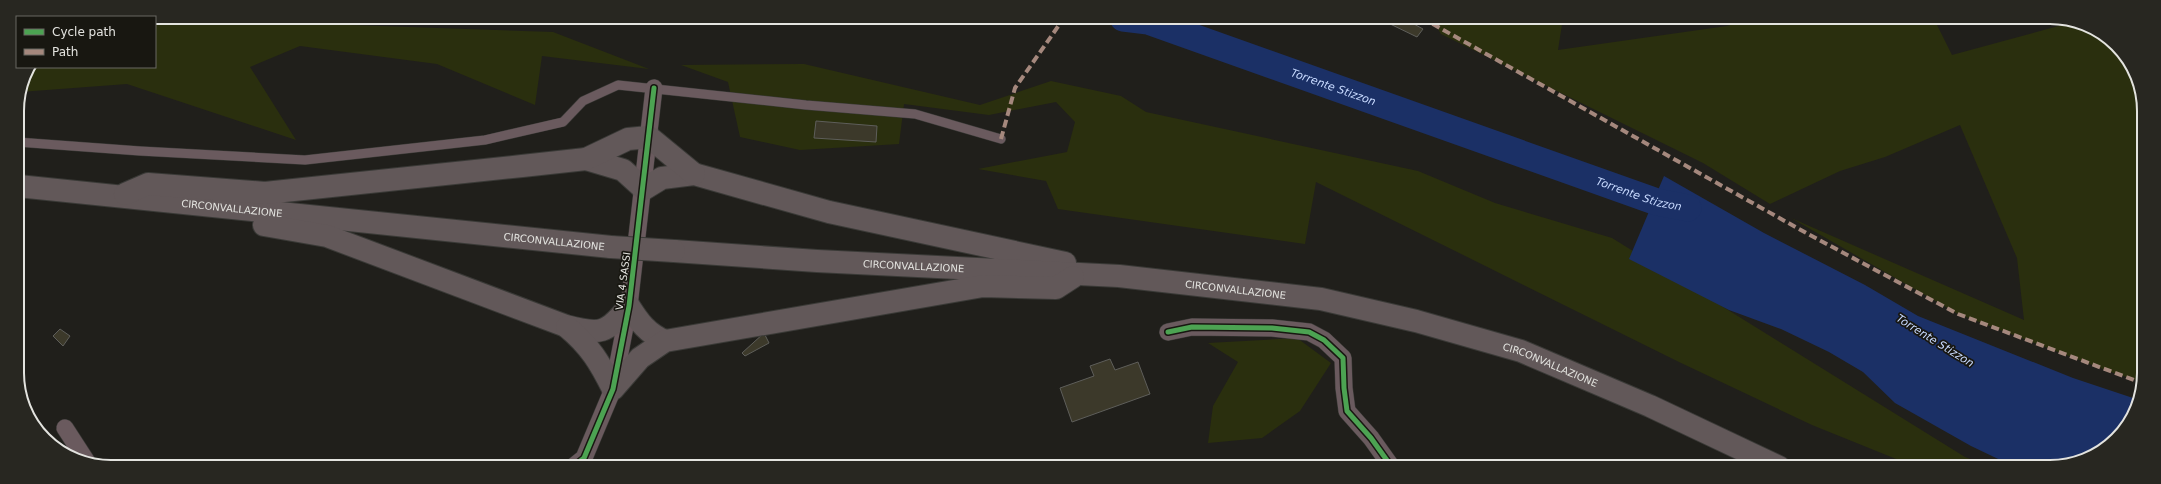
<svg xmlns="http://www.w3.org/2000/svg" width="2161" height="484" font-family="'DejaVu Sans',sans-serif">
  <style>
    .green { fill: #2a2f0e }
    .water { fill: #1b3066 }
    .lines { fill: none; stroke-linecap: round; stroke-linejoin: round }
    .river { stroke: #1b3066; stroke-width: 27 }
    .building { fill: #3c392a; stroke: #5e5e5a }
    .lane-casing { stroke: #3a3a37; stroke-width: 10 }
    .street-casing { stroke: #3a3a37; stroke-width: 18 }
    .highway-casing { stroke: #3a3a37; stroke-width: 24 }
    .lane { stroke: #6a5a5e; stroke-width: 9 }
    .street { stroke: #6a5a5e; stroke-width: 17 }
    .highway { stroke: #625859; stroke-width: 22 }
    .highway-bridge-casing { stroke: #3a3a37; stroke-width: 24; stroke-linecap: butt }
    .highway-bridge { stroke: #625859; stroke-width: 22 }
    .quiet { stroke: #a5887d; stroke-width: 4; stroke-dasharray: 8 4; stroke-linecap: butt }
    .cycleway-casing { stroke: #181711; stroke-width: 8 }
    .cycleway { stroke: #4ca352; stroke-width: 5 }
    .labels { text-anchor: middle; dominant-baseline: central; stroke-width: 3.5; stroke-linejoin: round; paint-order: stroke }
    .street-label { font-size: 10px; fill: #e3e3df; stroke: #181711 }
    .water-label { font-size: 11px; font-style: italic; fill: #c8daff; stroke: #181711 }
    .rim { fill: none; stroke: #e3e3df; stroke-width: 2 }
  </style>
  <rect width="100%" height="100%" fill="#201f1b"/>
  <!-- green -->
  <g class="green">
    <path d="M155 17H304L322 24 553 32 649 69 542 56 535 105 437 64 300 46 250 67 296 140 127 84 20 92 24 75 30 67H155Z"/>
    <path d="M1431 18H1563L1558 50 1727 26 1752 18 1934 19 1952 55 2073 22 2116 44 2142 93V382L2111 372 1958 314 1791 218 2024 320 2017 258 1960 125 1885 157 1840 171 1770 204 1703 163 1441 34Z"/>
    <path d="M804 64 980 105 1051 81 1121 96 1146 112 1418 171 1495 203 1612 238 1965 457 1991 467H1916L1812 425 1679 362 1316 182 1305 244 1058 209 1046 181 978 169 1067 152 1075 122 1056 102 989 115 904 104 899 144 800 150 740 137 728 82 681 65Z"/>
    <path d="M1297 338 1331 363 1300 411 1262 438 1208 443 1213 406 1238 362 1208 343Z"/>
  </g>
  <!-- water -->
  <path class="water" d="M1664 176 1764 233 1865 285 1918 316 2073 378 2139 400 2131 420 2112 444 2056 467H2015L1971 446 1895 403 1863 372 1829 352 1781 329 1729 310 1629 259Z"/>
  <g class="lines">
    <!-- river -->
    <path class="river" id="s1" d="M1123 18 1148 21 1657 202 1688 208"/>
  </g>
  <!-- building -->
  <g class="building">
    <path d="M1387 18H1403L1423 29 1417 37 1386 22Z"/>
    <path d="M816 121 877 126 876 142 814 138Z"/>
    <path d="M60 329 70 336 63 346 53 336Z"/>
    <path d="M764 333 769 343 745 356 742 353Z"/>
    <path d="M1110 359 1115 370 1138 362 1150 394 1072 422 1060 388 1094 376 1090 366Z"/>
  </g>
  <g class="lines">
    <defs>
      <path id="lane" d="M17 142 140 151 305 160 485 140 563 122 583 101 618 85 806 105 915 114 1001 139"/>
      <g id="street">
        <path d="M1168 332 1192 327 1272 328 1309 332 1324 340 1343 358 1344 388 1347 411 1371 438 1391 466"/>
        <path d="M65 428 87 462"/>
        <path d="M574 466 584 458 613 389 629 306 654 88"/>
      </g>
      <g id="highway">
        <path d="M586 159 623 170 644 189 662 178 694 174 829 212 1065 263"/>
        <path id="s2" d="M18 186 611 247"/>
        <path d="M125 194 148 184 265 193 522 166 586 159 628 139 649 137 694 174"/>
        <path d="M264 225 327 236 566 326C600 335 607 334 629 306 639 322 647 333 665 341"/>
        <path id="s3" d="M674 251 817 261 1119 276 1321 299 1416 321 1521 351 1650 406 1779 467"/>
        <path d="M567 327C590 346 600 363 613 389L640 358 665 341 983 286 1056 288 1073 277"/>
      </g>
    </defs>
    <!-- lane casing -->
    <use href="#lane" class="lane-casing"/>
    <!-- street casing -->
    <use href="#street" class="street-casing"/>
    <!-- highway casing -->
    <use href="#highway" class="highway-casing"/>
    <!-- lane -->
    <use href="#lane" class="lane"/>
    <!-- street -->
    <use href="#street" class="street"/>
    <!-- highway -->
    <use href="#highway" class="highway"/>
    <defs>
      <path id="highway-bridge" d="M611 247 674 251"/>
    </defs>
    <!-- highway-bridge casing -->
    <use href="#highway-bridge" class="highway-bridge-casing"/>
    <!-- highway-bridge -->
    <use href="#highway-bridge" class="highway-bridge"/>
    <!-- quiet -->
    <g class="quiet">
      <path d="M1422 18 1808 234 1958 314 2142 383"/>
      <path d="M1001 139 1015 88 1064 18"/>
    </g>
    <defs>
      <g id="cycleway">
        <path d="M1168 332 1192 327 1272 328 1309 332 1324 340 1343 358 1344 388 1347 411 1371 438 1391 466"/>
        <path d="M574 466 584 458 613 389 629 306 654 88"/>
      </g>
    </defs>
    <!-- cycleway casing -->
    <use href="#cycleway" class="cycleway-casing"/>
    <!-- cycleway -->
    <use href="#cycleway" class="cycleway"/>
  </g>
  <g class="labels">
    <!-- street labels -->
    <g class="street-label">
      <text stroke="none"><textPath href="#s2" startOffset="215">CIRCONVALLAZIONE</textPath></text>
      <text stroke="none"><textPath href="#s2" startOffset="539">CIRCONVALLAZIONE</textPath></text>
      <text stroke="none"><textPath href="#s3" startOffset="240">CIRCONVALLAZIONE</textPath></text>
      <text transform="translate(623 281) rotate(-82)">VIA 4 SASSI</text>
      <text stroke="none"><textPath href="#s3" startOffset="563">CIRCONVALLAZIONE</textPath></text>
      <text stroke="none"><textPath href="#s3" startOffset="888">CIRCONVALLAZIONE</textPath></text>
    </g>
    <!-- water labels -->
    <g class="water-label">
      <text stroke="none"><textPath href="#s1" startOffset="222">Torrente Stizzon</textPath></text>
      <text stroke="none"><textPath href="#s1" startOffset="546">Torrente Stizzon</textPath></text>
      <text transform="translate(1935 341) rotate(32)">Torrente Stizzon</text>
    </g>
  </g>
  <!-- crop -->
  <path d="M0 0H2161V484H0ZM111 24H2050A87 87 0 0 1 2137 111V373A87 87 0 0 1 2050 460H111A87 87 0 0 1 24 373V111A87 87 0 0 1 111 24Z" fill="#282721" fill-rule="evenodd"/>
  <path class="rim" d="M111 24H2050A87 87 0 0 1 2137 111V373A87 87 0 0 1 2050 460H111A87 87 0 0 1 24 373V111A87 87 0 0 1 111 24Z"/>
  <!-- legend -->
  <rect x="16" y="16" width="140" height="52" fill="#181711" stroke="#696963"/>
  <rect x="24" y="29" width="20" height="6" fill="#4ca352" stroke="#696963"/>
  <text x="52" y="36" font-size="12" fill="#e3e3df">Cycle path</text>
  <rect x="24" y="49" width="20" height="6" fill="#a5887d" stroke="#696963"/>
  <text x="52" y="56" font-size="12" fill="#e3e3df">Path</text>
</svg>
